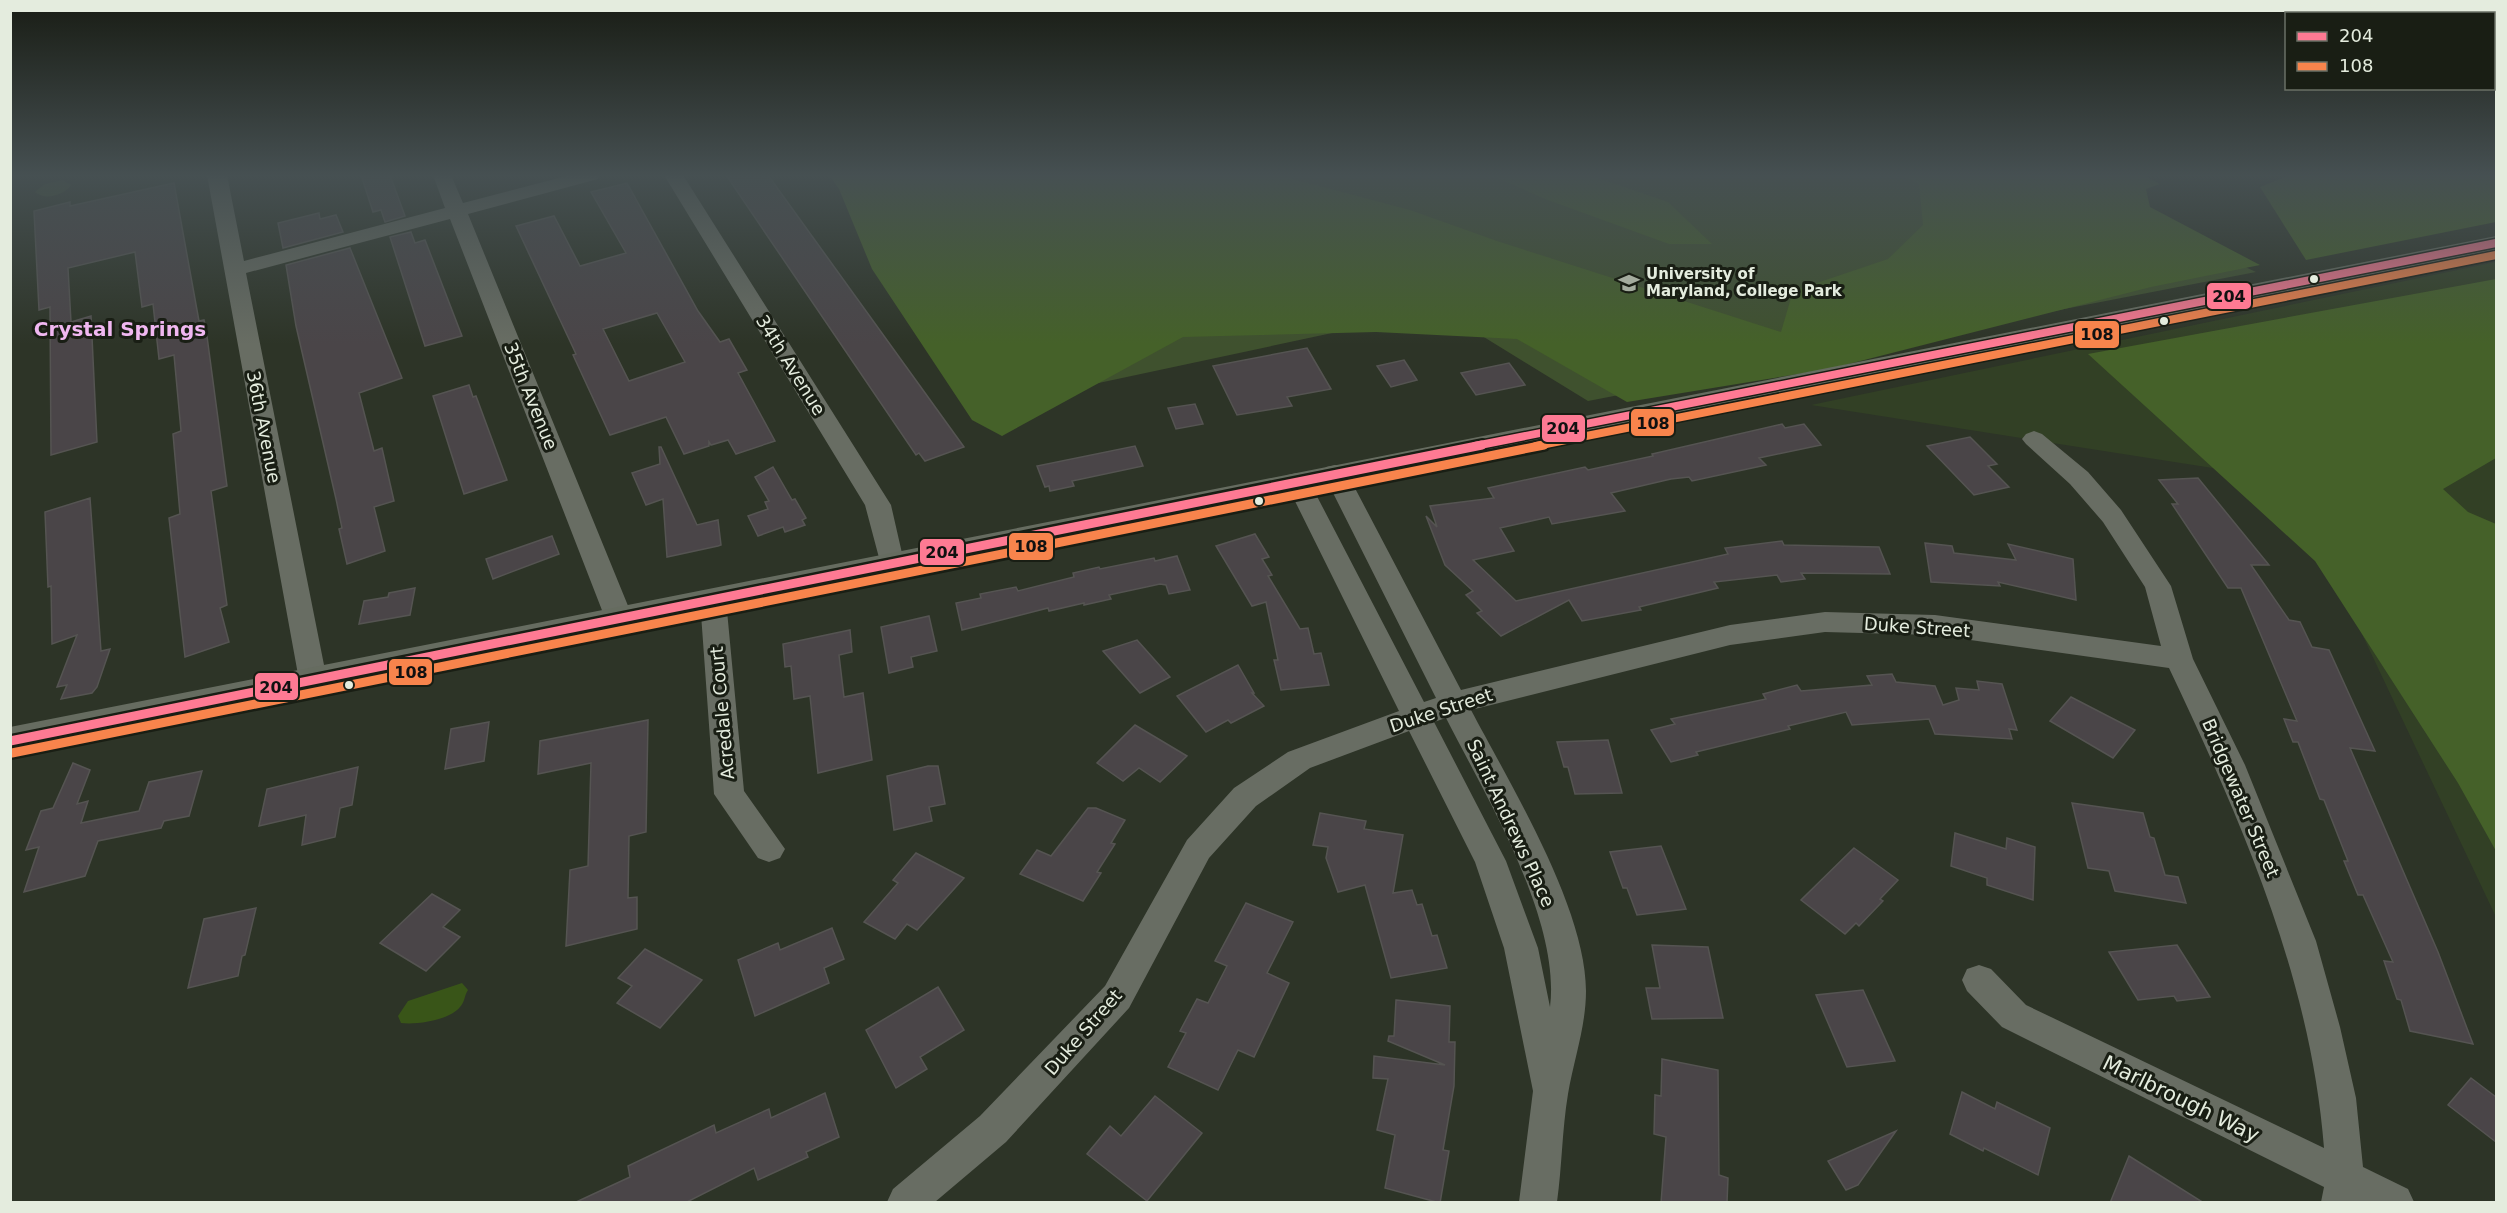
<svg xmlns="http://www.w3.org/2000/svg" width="2507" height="1213" font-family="'DejaVu Sans',sans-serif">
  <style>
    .built { fill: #324025 }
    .green { fill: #3f512e }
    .forest { fill: #456129 }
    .water { fill: #395518 }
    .building { fill: #4a4548; stroke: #555452; stroke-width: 1.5; fill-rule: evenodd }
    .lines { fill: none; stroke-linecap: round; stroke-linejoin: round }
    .street { fill: #686d63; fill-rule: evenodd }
    .secondary { fill: #666c60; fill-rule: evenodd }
    .bus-1-far1-casing { stroke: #191e14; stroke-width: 11 }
    .bus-1-casing { stroke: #191e14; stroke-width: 14 }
    .bus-2-far1-casing { stroke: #191e14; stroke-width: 11 }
    .bus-2-casing { stroke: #191e14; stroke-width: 14 }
    .bus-1-far1 { stroke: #fe7a93; stroke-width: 8 }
    .bus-1 { stroke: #fe7a93; stroke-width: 9 }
    .bus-2-far1 { stroke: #f8844c; stroke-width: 8 }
    .bus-2 { stroke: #f8844c; stroke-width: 9 }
    .bus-dot { fill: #e4ecde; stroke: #191e14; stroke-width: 2 }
    .labels { text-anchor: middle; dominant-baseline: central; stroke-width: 6; stroke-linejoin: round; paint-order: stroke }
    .far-poi-label { font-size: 15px; font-weight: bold; fill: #e4ecde; stroke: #191e14; text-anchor: start }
    .street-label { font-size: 18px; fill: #e4ecde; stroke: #191e14 }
    .neighbourhood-label { font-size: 20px; font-weight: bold; fill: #f0b7f1; stroke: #191e14 }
    .near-street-label { font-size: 21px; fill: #e4ecde; stroke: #191e14 }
    .line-badge { stroke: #191e14; stroke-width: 2 }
    .pale-badge-label { font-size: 16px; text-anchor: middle; font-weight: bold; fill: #111 }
  </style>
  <rect width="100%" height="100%" fill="#2d3427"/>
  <!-- built -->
  <path class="built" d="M2496 262V917L2289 480 1811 405Z"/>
  <!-- green -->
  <g class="green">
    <path d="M851 175H2050L2256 272 1588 401 1440 310 1019 400Z"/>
    <path d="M63 180 71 185C64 195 45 201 35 192L45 184Z"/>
  </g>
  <!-- forest -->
  <g class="forest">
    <path d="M829 175H1278L1410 210 1497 241 1781 332 1793 291 1888 259 1923 225 1919 184 1901 175H2143L2160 184 2146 189 2150 207 2260 265 2151 287 1829 369 1627 402 1517 339 1376 332 1183 337 1002 436 972 420 872 269 839 189Z"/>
    <path d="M1491 175H1589L1668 202 1712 244H1669L1545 199Z"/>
    <path d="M2290 175H2496V222L2306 260 2260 187Z"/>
    <path d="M2496 279V458L2443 489 2468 512 2496 524V851L2458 783 2315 561 2088 354Z"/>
  </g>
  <!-- water -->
  <path class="water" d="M462 983 468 990C464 996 465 1002 460 1007 450 1020 417 1025 401 1023L398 1016 408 1001Z"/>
  <!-- building -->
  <g class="building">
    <path d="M361 175H390L405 216 385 222 381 210 373 212Z"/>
    <path d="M726 175H768L964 447 925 461 919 453 916 455Z"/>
    <path d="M174 183 199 321 204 320 206 329 227 486 211 491 227 605 220 608 229 642 185 657 169 518 180 514 173 434 181 431 174 355 159 359 153 304 142 307 135 252 68 268 71 322 91 316 97 442 51 455 50 307 39 310 34 211 70 202V206Z"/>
    <path d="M627 183 698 311 720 342 729 339 747 370 738 373 775 441 736 454 728 440 711 445 709 442V446L684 454 666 417 610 435 573 355 576 354 516 226 554 216 580 266 626 253 591 192ZM657 313 685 362 629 381 603 329Z"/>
    <path d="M319 213 320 219 336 215 343 232 283 248 278 223Z"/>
    <path d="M411 232 415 243 425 240 462 336 425 346 390 237Z"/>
    <path d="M350 248 402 378 359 393 374 451 382 448 394 501 374 507 385 551 347 564 339 529 342 528 336 499 296 326 286 265Z"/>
    <path d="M1307 348 1331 389 1287 397 1292 406 1237 415 1213 366Z"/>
    <path d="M1404 360 1417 380 1391 387 1377 366Z"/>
    <path d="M1509 363 1525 385 1476 395 1461 373Z"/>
    <path d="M469 385 473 397 476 396 507 480 464 494 433 396Z"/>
    <path d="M1195 404 1203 424 1176 429 1168 408Z"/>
    <path d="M1782 424 1785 428 1804 424 1821 445 1759 458 1766 465 1692 481 1689 477 1671 479 1611 493 1625 511 1552 524 1549 517 1500 528 1514 551 1473 560 1516 601 1728 554 1725 548 1782 541 1784 545 1879 547 1890 574 1801 573 1805 579 1781 582 1777 575 1714 582 1718 588 1639 607 1641 610 1582 621 1569 600 1501 636 1477 613 1482 611 1466 595 1473 591 1445 565 1426 516 1437 527 1430 506 1494 498 1488 488 1585 467 1588 470 1653 456 1652 454Z"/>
    <path d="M1970 437 1997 464 1988 466 2009 487 1974 495 1927 446Z"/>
    <path d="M1135 446 1143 466 1072 481 1074 486 1050 491 1049 486 1045 487 1037 466Z"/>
    <path d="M659 447H661L697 525 718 520 721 545 718 546 667 557 663 499 646 505 632 473 660 464Z"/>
    <path d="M773 467 792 500 795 499 806 518 802 520 805 525 785 532 783 527 758 536 748 516 768 509 765 502 769 501 755 477Z"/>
    <path d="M2198 478 2269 565H2251L2289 620 2300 622 2312 647 2329 650 2375 751 2350 748 2438 952 2473 1044 2410 1031 2401 1000 2397 999 2384 961 2393 962 2363 895H2358L2344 861H2348L2324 800 2320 799 2298 742H2293L2284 719 2297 721 2241 588H2228L2172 504H2178L2159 480Z"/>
    <path d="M90 498 101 651 110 649 97 687 92 693 61 699 67 685 57 687 77 635 52 644 51 586 48 587 45 512Z"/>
    <path d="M1255 534 1269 557 1262 559 1272 575 1268 576 1300 629 1308 628 1314 654 1321 653 1329 685 1281 690 1274 660H1278L1266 602 1252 606 1216 546Z"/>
    <path d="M552 536 559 554 493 579 486 559Z"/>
    <path d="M1925 543 1952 546 1954 553 2016 560 2008 544 2073 559 2076 600 1998 582 2000 586 1931 582Z"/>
    <path d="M1177 556 1190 590 1169 594 1166 585 1160 584 1109 595 1111 599 1084 605V603L1049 611 1048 608 962 630 956 603 981 598 980 594 1016 587 1018 591 1074 577 1073 573 1099 567 1100 569 1154 558 1155 561Z"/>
    <path d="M415 588 410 615 359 624 364 601 388 597 389 593Z"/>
    <path d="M929 616 937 651 911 657 913 667 889 673 881 627Z"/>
    <path d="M850 630 852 652 839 655 844 697 863 693 872 760 818 773 810 696 794 699 791 666 785 667 783 644Z"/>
    <path d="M1137 640 1170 677 1140 693 1103 651Z"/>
    <path d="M1238 665 1254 693H1252L1264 706 1231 723 1228 720 1206 732 1177 696Z"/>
    <path d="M1892 674 1896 682 1935 686 1943 705 1959 700 1956 688 1979 690 1977 681 2002 684 2017 730 2009 729 2012 739 1935 734 1929 719 1852 725 1846 712 1788 726 1790 729 1696 752 1698 755 1671 762 1651 730 1675 724 1671 719 1766 699 1763 694 1797 685 1801 691 1872 685 1867 676Z"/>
    <path d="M2071 697 2135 730 2113 758 2050 721Z"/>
    <path d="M648 720 646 832 629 836 628 898 637 897V929L566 946 570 870 588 866 591 763 538 774 540 741Z"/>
    <path d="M489 722 484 761 445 769 451 729Z"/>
    <path d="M1135 725 1187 756 1160 782 1139 768 1123 781 1097 763Z"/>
    <path d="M1608 740 1622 793 1575 794 1568 767H1564L1557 742Z"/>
    <path d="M73 763 90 770 77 804 88 801 81 823 139 811 149 782 202 771 189 816 164 821 161 828 98 841 85 876 24 892 39 847 26 850 41 811 53 808Z"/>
    <path d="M928 766H938L945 804 929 807 932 821 894 830 887 776Z"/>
    <path d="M358 767 352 805 340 808 335 837 302 845 306 815 259 826 267 789Z"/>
    <path d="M2072 803 2143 813 2150 837 2154 838 2165 875 2178 877 2186 903 2115 891 2109 871 2088 868Z"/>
    <path d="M1088 808H1096L1125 820 1111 843 1115 844 1097 872 1101 873 1083 901 1020 874 1037 850 1051 856Z"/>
    <path d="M1320 813 1366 821 1364 829 1403 835 1393 893 1412 890 1417 905 1422 904 1432 936 1437 935 1447 968 1391 978 1365 885 1338 892 1326 858 1328 847 1313 845Z"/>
    <path d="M1955 833 2006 849 2007 838 2035 847 2033 900 1987 885V878L1951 866Z"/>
    <path d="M1661 846 1686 909 1637 915 1627 888H1623L1610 852Z"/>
    <path d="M1854 848 1898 880 1880 899 1883 901 1859 926 1856 923 1845 934 1801 900Z"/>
    <path d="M916 853 964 878 917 930 907 924 895 939 864 922 898 883 893 880Z"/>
    <path d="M432 894 460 910 443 927 460 937 426 971 380 943Z"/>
    <path d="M1246 903 1293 922 1267 973 1289 983 1254 1057 1238 1050 1218 1090 1168 1067 1186 1033 1180 1031 1197 999 1208 1003 1227 966 1215 961Z"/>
    <path d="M256 908 245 955 242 956 238 976 188 988 204 919Z"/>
    <path d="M832 928 844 959 824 968 829 983 755 1016 738 960 778 943 780 950Z"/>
    <path d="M1652 945 1708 947 1723 1018 1652 1019 1646 988H1660Z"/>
    <path d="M2177 945 2210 997 2177 1001 2174 996 2138 1000 2109 952Z"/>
    <path d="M645 949 702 980 660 1028 617 1003 632 986 618 978Z"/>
    <path d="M938 987 964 1030 920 1057 927 1069 896 1088 866 1030Z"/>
    <path d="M1863 990 1895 1061 1847 1067 1816 995Z"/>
    <path d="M1396 1000 1450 1006 1449 1042H1455L1454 1086 1443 1150 1449 1151 1440 1203 1385 1188 1395 1135 1377 1130 1388 1079 1373 1078 1374 1056 1445 1065 1388 1041 1389 1036H1394Z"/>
    <path d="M1662 1059 1718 1070 1719 1175 1728 1178 1727 1203H1661L1666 1137 1654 1134 1655 1095 1661 1096Z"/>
    <path d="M2471 1078 2496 1097V1142L2448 1105Z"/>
    <path d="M1962 1092 1995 1109 1997 1102 2050 1128 2038 1175 1984 1148 1983 1151 1950 1134Z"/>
    <path d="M825 1093 839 1137 806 1152 808 1157 758 1180 754 1168 685 1203H574L630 1177 628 1166 714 1125 716 1133 769 1109 771 1118Z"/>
    <path d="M1155 1096 1202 1133 1147 1201 1087 1154 1110 1126 1121 1136Z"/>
    <path d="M1896 1131 1858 1185 1846 1190 1828 1161Z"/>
    <path d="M2129 1156 2204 1203H2110Z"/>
  </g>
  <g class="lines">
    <!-- street -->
    <g class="street">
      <path d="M207 175H227L244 261 445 208 433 175H451L463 203 570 175H600L598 179 468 214 633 618 629 625 619 628 609 625 605 618 450 219 246 273 327 680 323 688 313 691 303 688 299 680Z"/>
      <path d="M664 175H683L891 505 904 562 900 569 891 571 882 569 865 505Z"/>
      <path d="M2034 431 2042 434 2088 472 2121 510 2171 586 2193 659 2245 765 2316 941 2340 1027 2356 1098 2363 1167 2408 1189 2414 1202H2321L2324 1187 2002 1027 1967 991 1962 980 1967 969 1979 965 1991 969 2026 1005 2324 1148C2311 979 2241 820 2169 668L1935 635 1825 632 1730 645 1471 710C1510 784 1586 908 1586 991 1586 1026 1574 1059 1568 1094 1562 1130 1562 1167 1557 1202H1519L1533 1091 1504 948 1475 862 1409 731 1310 768 1256 806 1209 858 1129 1008 1006 1142 935 1202H887L893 1189 980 1116 1105 986 1187 840 1234 788 1288 752 1399 711 1285 481 1288 475 1297 473 1306 475 1309 481 1424 702 1436 698 1323 473 1326 467 1335 465 1344 467 1347 473 1461 690 1730 625 1825 612 1935 615 2161 646 2145 587 2103 522 2070 484 2026 444 2022 439 2026 434ZM1446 718C1485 795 1561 919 1550 1007L1538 948 1506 861 1434 722Z"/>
      <path d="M713 590 723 593 726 600 744 791 785 849 780 858 769 862 758 858 714 794 700 600 703 593Z"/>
    </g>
    <!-- secondary -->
    <path class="secondary" d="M2496 236V250L891 573 10 755V727Z"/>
    <defs>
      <path id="bus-1-far1" d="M1475 446 2496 243"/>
      <path id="bus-1" d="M10 741 1482 445"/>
      <path id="bus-2-far1" d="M1536 446 2496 255"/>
      <path id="bus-2" d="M12 753 1544 445"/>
    </defs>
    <!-- bus-1-far1 casing -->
    <use href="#bus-1-far1" class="bus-1-far1-casing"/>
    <!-- bus-1 casing -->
    <use href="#bus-1" class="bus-1-casing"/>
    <!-- bus-2-far1 casing -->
    <use href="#bus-2-far1" class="bus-2-far1-casing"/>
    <!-- bus-2 casing -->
    <use href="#bus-2" class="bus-2-casing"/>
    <!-- bus-1-far1 -->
    <use href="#bus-1-far1" class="bus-1-far1"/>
    <!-- bus-1 -->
    <use href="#bus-1" class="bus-1"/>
    <!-- bus-2-far1 -->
    <use href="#bus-2-far1" class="bus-2-far1"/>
    <!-- bus-2 -->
    <use href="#bus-2" class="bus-2"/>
  </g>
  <!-- sky -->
  <linearGradient id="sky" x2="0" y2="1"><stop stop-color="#191d15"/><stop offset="0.51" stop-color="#465052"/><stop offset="1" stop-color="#465052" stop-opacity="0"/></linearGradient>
  <rect width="2507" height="344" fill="url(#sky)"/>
  <!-- icons -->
  <defs>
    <symbol id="university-bare" viewBox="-9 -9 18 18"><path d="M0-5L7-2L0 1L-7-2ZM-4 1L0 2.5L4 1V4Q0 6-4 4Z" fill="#a4ac9e" stroke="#191e14" stroke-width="2.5" paint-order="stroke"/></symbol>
  </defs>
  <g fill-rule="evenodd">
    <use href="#university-bare" x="1614" y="268" width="30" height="30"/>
  </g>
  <!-- markers -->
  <g class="bus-dot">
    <circle cx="2314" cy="279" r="5"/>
    <circle cx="2164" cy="321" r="5"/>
    <circle cx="1259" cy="501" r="5"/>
    <circle cx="349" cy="685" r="5"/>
  </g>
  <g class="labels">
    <!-- far-poi labels -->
    <g class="far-poi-label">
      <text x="1646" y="274">University of<tspan x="1646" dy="17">Maryland, College Park</tspan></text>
    </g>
    <!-- street labels -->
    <g class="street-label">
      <text transform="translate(791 365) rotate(58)">34th Avenue</text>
      <text transform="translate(531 396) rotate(68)">35th Avenue</text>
      <text transform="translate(264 427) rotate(79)">36th Avenue</text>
      <text transform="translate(1917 627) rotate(4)">Duke Street</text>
      <text transform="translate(1441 710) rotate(-18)">Duke Street</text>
      <text transform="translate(722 713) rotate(-95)">Acredale Court</text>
      <text transform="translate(2241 798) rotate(67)">Bridgewater Street</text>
      <text transform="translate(1511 823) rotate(65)">Saint Andrews Place</text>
      <text transform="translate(1083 1032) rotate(-49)">Duke Street</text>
    </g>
    <!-- neighbourhood labels -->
    <g class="neighbourhood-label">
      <text x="120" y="329">Crystal Springs</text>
    </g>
    <!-- near-street labels -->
    <g class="near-street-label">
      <text transform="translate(2181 1099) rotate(26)">Marlbrough Way</text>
    </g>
  </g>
  <g class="line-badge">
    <rect x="2206" y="282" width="46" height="28" rx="6" fill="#fe7a93"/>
    <rect x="2074" y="320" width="46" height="29" rx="6" fill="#f8844c"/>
    <rect x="1630" y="408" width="45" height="29" rx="6" fill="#f8844c"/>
    <rect x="1541" y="414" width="45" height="29" rx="6" fill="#fe7a93"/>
    <rect x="1008" y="532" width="46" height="29" rx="6" fill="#f8844c"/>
    <rect x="919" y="538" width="46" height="28" rx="6" fill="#fe7a93"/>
    <rect x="388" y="658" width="45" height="28" rx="6" fill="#f8844c"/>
    <rect x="254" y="672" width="45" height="29" rx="6" fill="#fe7a93"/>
  </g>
  <g class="pale-badge-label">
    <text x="2229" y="302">204</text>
    <text x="2097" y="340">108</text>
    <text x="1653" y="429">108</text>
    <text x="1563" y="434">204</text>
    <text x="1031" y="552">108</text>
    <text x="942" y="558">204</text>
    <text x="411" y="678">108</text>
    <text x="276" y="693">204</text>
  </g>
  <!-- border -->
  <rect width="2507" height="1213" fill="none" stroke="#e4ecde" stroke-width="24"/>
  <!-- legend -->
  <rect x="2285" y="12" width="210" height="78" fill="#191e14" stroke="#6a7065" stroke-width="1.5"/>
  <rect x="2297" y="32" width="30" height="9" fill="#fe7a93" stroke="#6a7065" stroke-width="1.5"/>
  <text x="2339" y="42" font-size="18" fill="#e4ecde">204</text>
  <rect x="2297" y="62" width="30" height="9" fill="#f8844c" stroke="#6a7065" stroke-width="1.5"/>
  <text x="2339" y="72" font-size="18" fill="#e4ecde">108</text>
</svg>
